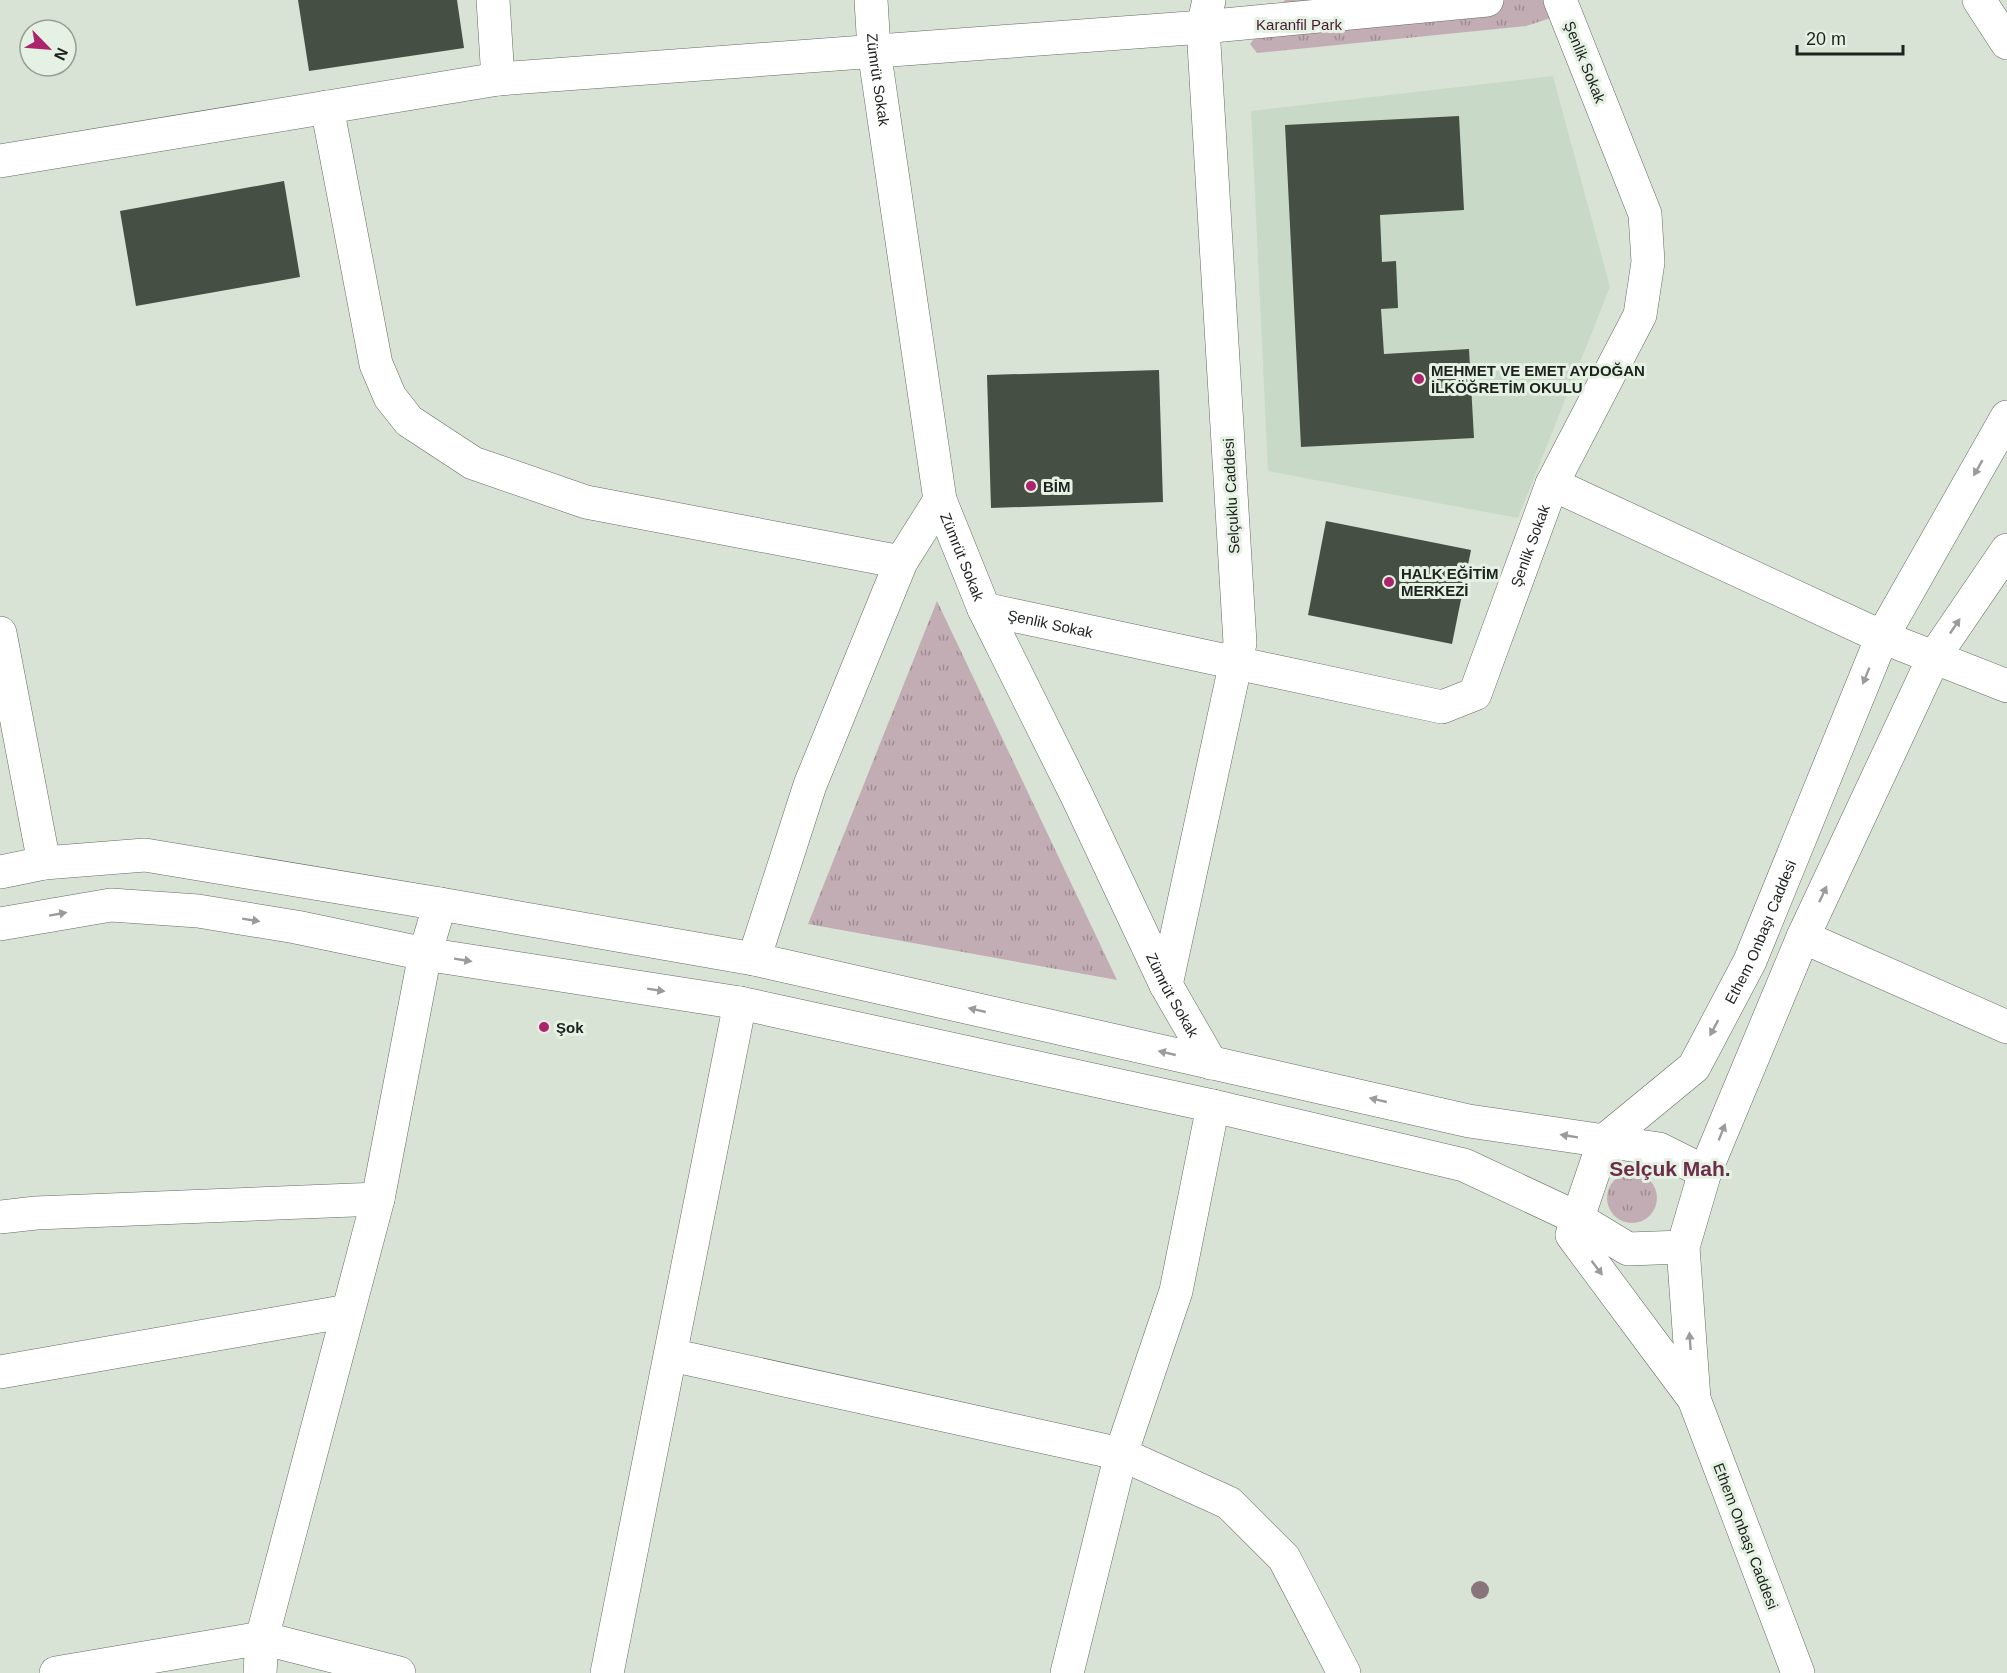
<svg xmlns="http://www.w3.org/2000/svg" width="2007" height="1673" font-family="Arial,sans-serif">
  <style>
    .built { fill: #c9d9c7 }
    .grass { fill: url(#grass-tufts) }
    .building { fill: #464f44 }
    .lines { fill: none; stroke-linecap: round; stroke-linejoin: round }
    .minor-casing { stroke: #626c60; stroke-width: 34 }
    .minor { stroke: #fff; stroke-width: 33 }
    .tree { fill: #89747b }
    .oneway { fill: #9a9c9a }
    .poi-dot { fill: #ab246c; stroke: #e5f1e3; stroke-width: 2 }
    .labels { text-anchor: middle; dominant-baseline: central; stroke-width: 6; stroke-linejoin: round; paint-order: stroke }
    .park-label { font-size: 15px; fill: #481a30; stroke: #e5f1e3 }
    .street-label { font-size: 15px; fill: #1e221e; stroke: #e5f1e3 }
    .poi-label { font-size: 15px; font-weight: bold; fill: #1e221e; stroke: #e5f1e3; text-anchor: start }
    .district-label { font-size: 21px; font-weight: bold; fill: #6d2c4a; stroke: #e5f1e3 }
  </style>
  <defs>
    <pattern id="grass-tufts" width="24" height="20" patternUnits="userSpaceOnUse" patternTransform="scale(1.5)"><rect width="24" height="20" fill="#c3adb5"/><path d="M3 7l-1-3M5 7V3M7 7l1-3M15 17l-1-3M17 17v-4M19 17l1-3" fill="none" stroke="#9e8c93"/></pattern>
  </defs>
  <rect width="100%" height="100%" fill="#d8e3d6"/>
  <!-- built -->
  <path class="built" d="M1553 76 1610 287 1518 518 1268 471 1251 111Z"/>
  <!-- grass -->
  <g class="grass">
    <path d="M1285 0H1574L1579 9 1526 26 1257 53 1250 44Z"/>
    <path d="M937 601 1117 980 808 924Z"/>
    <circle cx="1632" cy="1198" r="25"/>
  </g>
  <!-- building -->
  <g class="building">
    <path d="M298 0H457L464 48 309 71Z"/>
    <path d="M1459 116 1464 210 1380 215 1382 262 1396 261 1398 308 1381 309 1384 354 1469 349 1474 438 1301 447 1285 125Z"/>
    <path d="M284 181 300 277 136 306 120 211Z"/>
    <path d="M1159 370 1163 502 991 508 987 375Z"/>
    <path d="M1326 521 1471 550 1452 644 1308 615Z"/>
  </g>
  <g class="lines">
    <defs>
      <g id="minor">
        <path d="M493 0 498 79"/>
        <path id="s1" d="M871 0 874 50 940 500 984 609 1077 796 1166 985 1211 1063"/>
        <path d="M1979 0 2007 43"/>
        <path d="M327 107 376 364 390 397 409 421 473 463 586 502 901 562"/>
        <path d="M0 161 498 79 1203 27 1487 0"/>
        <path d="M1552 484 1882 637 2007 686"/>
        <path id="s2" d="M984 609 1442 707 1475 694 1552 484 1640 315 1648 262 1645 214 1560 0"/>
        <path d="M0 633 44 863"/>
        <path d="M0 872 44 863 145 855 440 904 754 959 1469 1121 1659 1149 1705 1172"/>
        <path d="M0 924 111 905 198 911 296 927 425 954 740 1003 1213 1106 1464 1165 1577 1218 1628 1249 1683 1247"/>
        <path d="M1803 937 2007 1027"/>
        <path d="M754 959 810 785 901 562 940 500"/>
        <path d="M1166 985 1240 643 1203 27 1209 0"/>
        <path d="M0 1217 36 1213 378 1199"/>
        <path d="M671 1355 1121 1454 1229 1503 1284 1558 1344 1673"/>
        <path d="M0 1372 348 1311"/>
        <path d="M1694 1399 1683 1247 1705 1172 1803 937 1934 657 2007 550"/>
        <path d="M56 1673 262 1638 399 1673"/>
        <path d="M260 1673 262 1638 378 1199 425 954 440 904"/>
        <path d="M607 1673 740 1003"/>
        <path d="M1067 1673 1121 1454 1176 1291 1213 1106"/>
        <path id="s3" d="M1798 1673 1694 1399 1572 1235 1604 1141 1694 1067 1750 961 1882 637 2007 417"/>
      </g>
    </defs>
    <!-- minor casing -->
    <use href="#minor" class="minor-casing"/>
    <!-- minor -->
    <use href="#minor" class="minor"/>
  </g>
  <!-- trees -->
  <circle class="tree" cx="1480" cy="1590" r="9"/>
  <!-- one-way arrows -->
  <defs><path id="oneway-solid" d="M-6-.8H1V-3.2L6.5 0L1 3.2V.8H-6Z" transform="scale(1.5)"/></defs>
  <g class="oneway">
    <use href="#oneway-solid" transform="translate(1978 468) rotate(120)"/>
    <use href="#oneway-solid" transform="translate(1955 626) rotate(-56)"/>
    <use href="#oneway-solid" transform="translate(1866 676) rotate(112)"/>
    <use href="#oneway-solid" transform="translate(1823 894) rotate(-65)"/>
    <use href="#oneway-solid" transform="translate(58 914) rotate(-10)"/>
    <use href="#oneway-solid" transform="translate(251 920) rotate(9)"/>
    <use href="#oneway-solid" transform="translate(463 960) rotate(9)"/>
    <use href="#oneway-solid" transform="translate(656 990) rotate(9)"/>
    <use href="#oneway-solid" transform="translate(977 1010) rotate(-167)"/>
    <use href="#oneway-solid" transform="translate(1714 1028) rotate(118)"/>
    <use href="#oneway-solid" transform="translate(1167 1053) rotate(-167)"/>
    <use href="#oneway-solid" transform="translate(1378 1100) rotate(-167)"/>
    <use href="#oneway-solid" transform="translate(1722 1132) rotate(-68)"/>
    <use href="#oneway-solid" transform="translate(1569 1136) rotate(-171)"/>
    <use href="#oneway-solid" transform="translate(1597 1268) rotate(53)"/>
    <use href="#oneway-solid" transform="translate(1690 1341) rotate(-94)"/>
  </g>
  <!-- markers -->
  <g class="poi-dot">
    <circle cx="1419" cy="379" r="6"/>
    <circle cx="1031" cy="486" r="6"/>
    <circle cx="1389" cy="582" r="6"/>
    <circle cx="544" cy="1027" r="6"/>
  </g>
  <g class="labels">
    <!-- park labels -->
    <g class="park-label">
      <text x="1299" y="24">Karanfil Park</text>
    </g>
    <!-- street labels -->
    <g class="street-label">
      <text transform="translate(1585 62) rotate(68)">Şenlik Sokak</text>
      <text stroke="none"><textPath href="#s1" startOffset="80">Zümrüt Sokak</textPath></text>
      <text transform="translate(1231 496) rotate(-93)">Selçuklu Caddesi</text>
      <text stroke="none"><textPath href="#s2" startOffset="662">Şenlik Sokak</textPath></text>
      <text stroke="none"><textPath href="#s1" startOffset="566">Zümrüt Sokak</textPath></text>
      <text stroke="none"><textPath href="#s2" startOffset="68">Şenlik Sokak</textPath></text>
      <text stroke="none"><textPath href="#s3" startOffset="864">Ethem Onbaşı Caddesi</textPath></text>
      <text stroke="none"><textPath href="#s1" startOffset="1052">Zümrüt Sokak</textPath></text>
      <text transform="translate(1746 1536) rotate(69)">Ethem Onbaşı Caddesi</text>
    </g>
    <!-- poi labels -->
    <g class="poi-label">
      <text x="1431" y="370">MEHMET VE EMET AYDOĞAN<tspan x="1431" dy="17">İLKÖĞRETİM OKULU</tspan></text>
      <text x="1043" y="486">BİM</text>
      <text x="1401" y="573">HALK EĞİTİM<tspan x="1401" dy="17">MERKEZİ</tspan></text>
      <text x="556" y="1027">Şok</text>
    </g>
    <!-- district labels -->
    <g class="district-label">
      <text x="1670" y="1168">Selçuk Mah.</text>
    </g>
  </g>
  <!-- north arrow -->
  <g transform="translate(48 48) rotate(115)"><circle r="28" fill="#e5f1e3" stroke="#959e94" stroke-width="1.5"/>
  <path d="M0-4.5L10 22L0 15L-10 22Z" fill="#ab246c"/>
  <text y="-9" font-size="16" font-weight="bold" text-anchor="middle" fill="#1e221e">N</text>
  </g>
  <!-- scale -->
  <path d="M1797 45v9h106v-9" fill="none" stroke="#1e221e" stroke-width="3"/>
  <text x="1806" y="45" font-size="18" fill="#1e221e" stroke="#e5f1e3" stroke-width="4.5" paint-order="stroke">20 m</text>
</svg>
